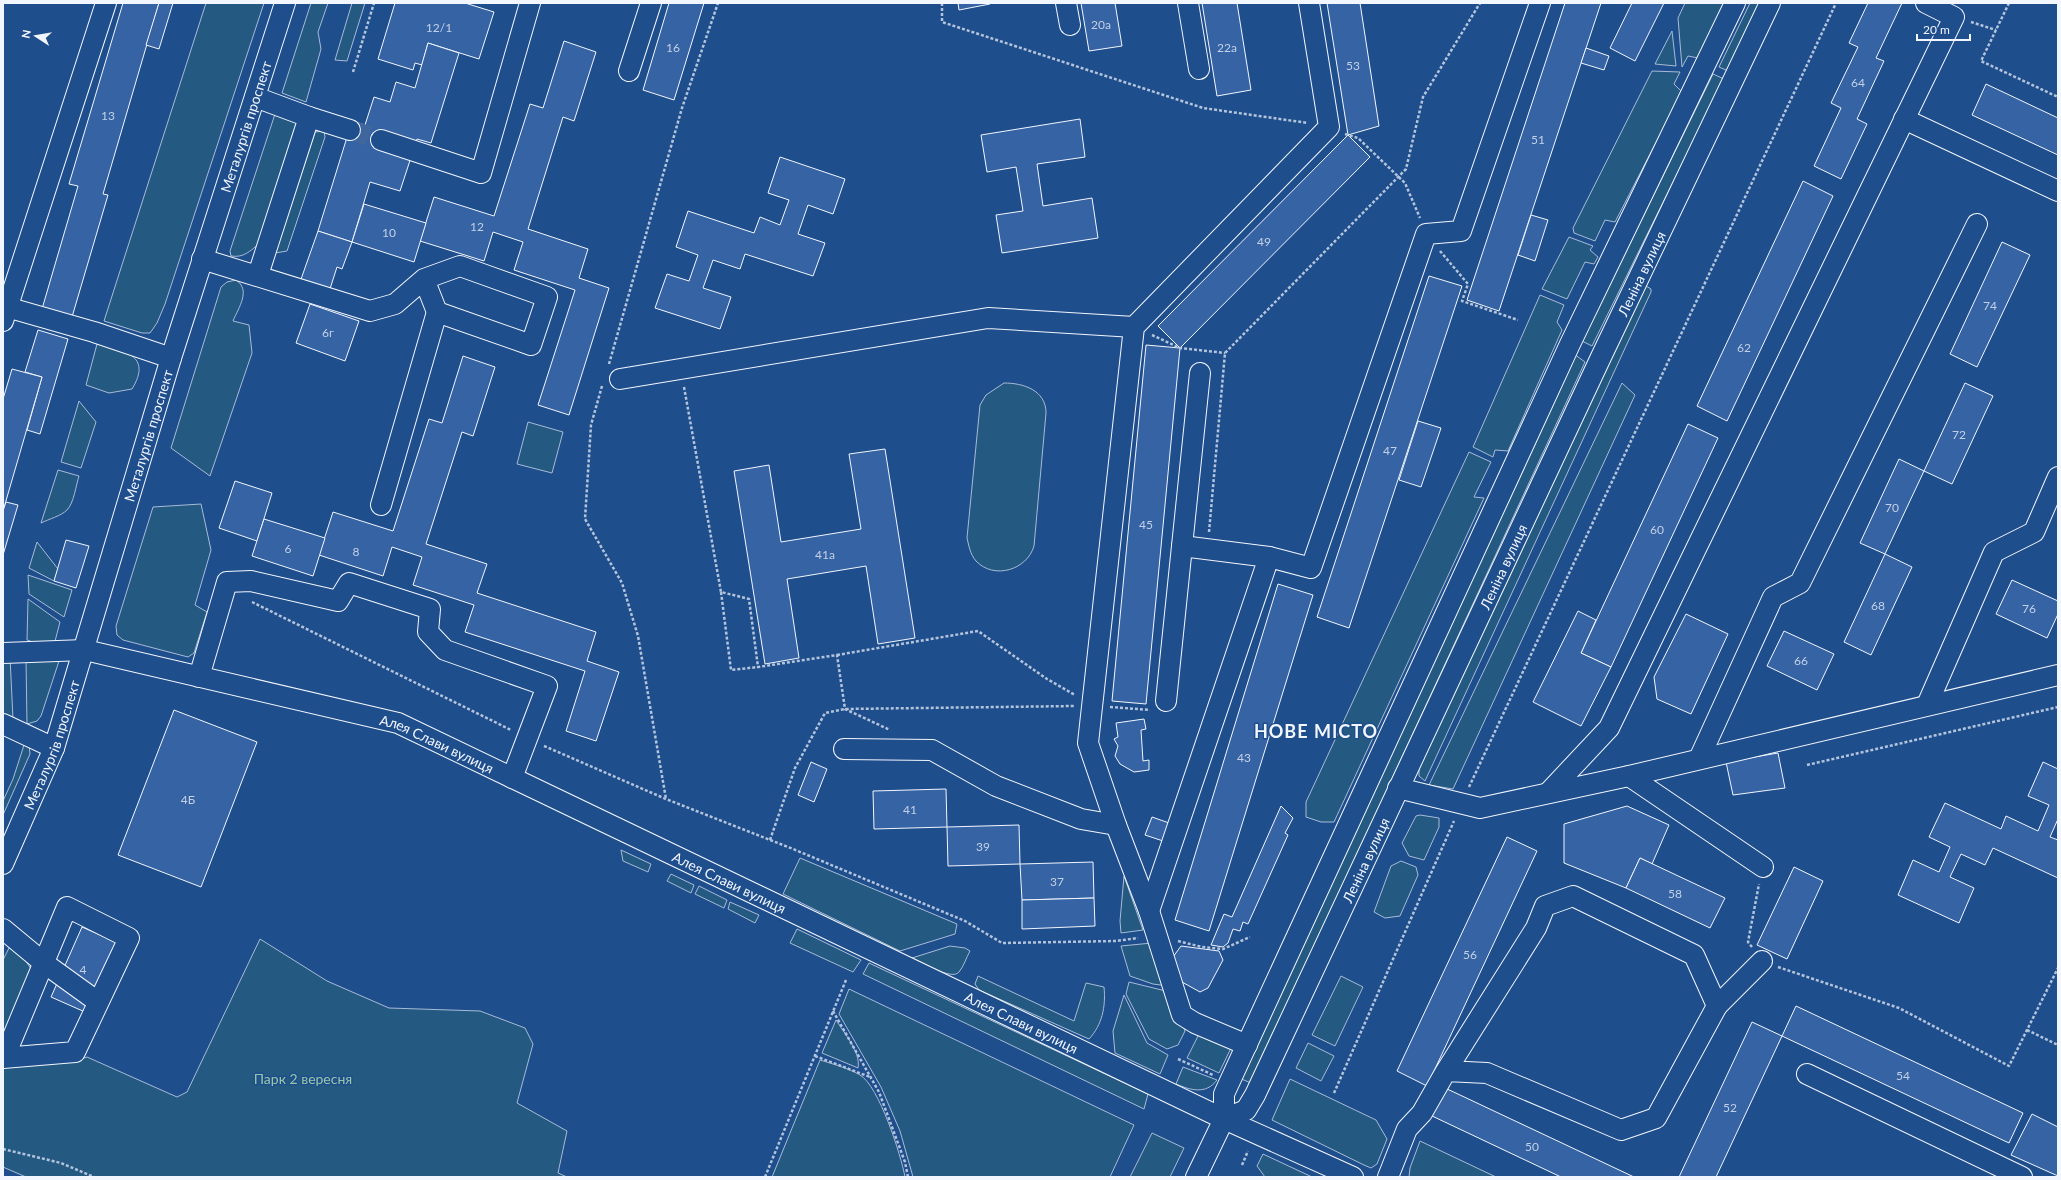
<svg xmlns="http://www.w3.org/2000/svg" width="2061" height="1180" font-family="Lato,sans-serif">
  <style>
    .green { fill: #245a82; stroke: #a8bbd7 }
    .building { fill: #3563a3; stroke: #f2f6ff }
    .lines { fill: none; stroke-linecap: round; stroke-linejoin: round }
    .minor-tunnel { stroke: #3f679d; stroke-width: 20; stroke-dasharray: 20 10; stroke-linecap: butt }
    .minor-casing { stroke: #f2f6ff; stroke-width: 22 }
    .path { stroke: #b3c4dc; stroke-width: 2.5; stroke-dasharray: 3 2; stroke-linecap: butt }
    .minor { stroke: #1f4e8c; stroke-width: 20 }
    .labels { text-anchor: middle; dominant-baseline: central; stroke-width: 3; stroke-linejoin: round; paint-order: stroke }
    .number-label { font-size: 12px; fill: #c3d1e8 }
    .street-label { font-size: 14px; fill: #f2f6ff; stroke: #1f4e8c }
    .park-label { font-size: 14px; fill: #97c8a6; stroke: #1f4e8c }
    .district-label { font-size: 18px; font-weight: bold; letter-spacing: 1px; fill: #f2f6ff; stroke: #1f4e8c }
  </style>
  <rect width="100%" height="100%" fill="#1f4e8c"/>
  <!-- green -->
  <g class="green">
    <path d="M206 3H264L165 304 157 323 150 333H142L104 321Z"/>
    <path d="M311 3H328L318 32 321 49 306 102 282 93Z"/>
    <path d="M352 3H365L347 61 335 60Z"/>
    <path d="M1685 3H1724L1698 58 1688 56 1682 67 1678 18Z"/>
    <path d="M1750 3H1761L1728 71 1719 67Z"/>
    <path d="M1672 31 1676 66 1655 64Z"/>
    <path d="M1652 71 1680 72 1674 84 1682 92 1615 222 1605 220 1595 241 1574 233 1573 228Z"/>
    <path d="M1713 74 1724 79 1592 346 1582 341Z"/>
    <path d="M275 114 298 121 260 243C250 251 244 258 231 256L230 251Z"/>
    <path d="M324 131 325 137 287 251 275 253 315 132Z"/>
    <path d="M1569 237 1593 246 1590 250 1598 257 1594 264 1585 262 1567 299 1542 289Z"/>
    <path d="M236 280C251 290 239 307 233 321L249 325 252 353 210 476 171 448 221 287 227 282Z"/>
    <path d="M1642 286H1646L1651 289V292L1425 781 1419 776V768Z"/>
    <path d="M1540 295 1564 305 1557 322 1562 330 1508 451 1495 450 1493 457 1473 447Z"/>
    <path d="M97 344C123 350 153 355 132 389L109 393 86 385Z"/>
    <path d="M1574 354 1585 362 1251 1083 1239 1078Z"/>
    <path d="M1004 383C1023 383 1046 390 1046 413L1034 546C1027 570 994 580 976 561 970 554 969 546 967 538L980 405 986 395Z"/>
    <path d="M1622 383 1635 395 1453 789 1429 785Z"/>
    <path d="M79 401 96 422 81 468 61 462Z"/>
    <path d="M528 422 563 432 552 473 517 464Z"/>
    <path d="M1469 452 1491 462 1474 497 1484 498 1334 822H1321L1306 817V802Z"/>
    <path d="M58 470 79 476C76 485 74 503 67 510 61 516 49 519 41 523Z"/>
    <path d="M201 504 211 550 195 605 207 612 194 653 188 657 123 640 117 635 116 626 153 507Z"/>
    <path d="M37 542 58 569 54 581 29 568Z"/>
    <path d="M28 575 72 590 64 617 29 594Z"/>
    <path d="M28 599 60 622 53 649 27 640Z"/>
    <path d="M3 657H10L13 719 3 713Z"/>
    <path d="M60 658 41 716 37 721 27 724 26 659Z"/>
    <path d="M25 742 29 745 30 754 3 815V801L13 779Z"/>
    <path d="M1420 815 1439 818V827L1424 860 1409 856 1402 843 1416 816Z"/>
    <path d="M621 850 651 864 648 872 623 861Z"/>
    <path d="M800 858 957 924 955 934 900 951 783 894Z"/>
    <path d="M1401 861 1416 867 1418 875 1400 916 1385 918 1374 912 1391 866Z"/>
    <path d="M671 874 694 885 691 893 667 881Z"/>
    <path d="M1124 876 1143 930 1121 933 1120 921Z"/>
    <path d="M699 886 727 900 724 908 695 894Z"/>
    <path d="M730 902 759 915 755 923 728 909Z"/>
    <path d="M797 929 861 960 853 972 790 943Z"/>
    <path d="M260 939 327 981 389 1008 480 1011 525 1028 533 1044 517 1103 567 1131 558 1173 567 1177H26L3 1167V1068L78 1060 87 1057 177 1097 187 1092Z"/>
    <path d="M1152 943 1168 986 1153 984 1130 976 1121 946Z"/>
    <path d="M950 946 965 948 970 951C966 958 964 966 959 972 952 981 922 962 912 958Z"/>
    <path d="M9 948 20 952 33 972 3 1041V960Z"/>
    <path d="M869 963 1148 1094 1144 1109 863 974Z"/>
    <path d="M978 976 1074 1021 1086 983 1104 987C1106 1007 1102 1025 1089 1039L979 990 975 984Z"/>
    <path d="M1341 976 1363 987 1335 1046 1312 1035Z"/>
    <path d="M1129 982 1170 992 1185 1031 1178 1045 1167 1049 1149 1039 1126 994Z"/>
    <path d="M849 989 1134 1125 1110 1177H913L900 1131 881 1087 839 1014Z"/>
    <path d="M1124 995 1147 1043 1168 1055 1160 1074 1115 1053 1113 1031Z"/>
    <path d="M836 1020C844 1033 861 1052 858 1068L822 1053Z"/>
    <path d="M1199 1034 1231 1048 1219 1073 1187 1058Z"/>
    <path d="M1308 1043 1334 1056 1321 1081 1296 1068Z"/>
    <path d="M820 1060C833 1064 848 1068 860 1075 879 1086 901 1155 905 1177H772Z"/>
    <path d="M1183 1067 1217 1080C1206 1095 1190 1090 1176 1084Z"/>
    <path d="M1290 1079 1376 1120 1387 1139 1377 1164 1371 1168 1364 1165 1272 1120Z"/>
    <path d="M1152 1133 1184 1148 1170 1177H1130Z"/>
    <path d="M1420 1141 1496 1177H1409L1410 1168Z"/>
    <path d="M1263 1154 1312 1177H1265L1257 1166Z"/>
  </g>
  <!-- building -->
  <g class="building">
    <path d="M123 3H159L103 194 108 195 72 317 42 309 78 186 69 184Z"/>
    <path d="M159 3H173L159 49 146 45Z"/>
    <path d="M395 3H465L494 12 479 59 428 43 422 65 415 63 413 70 378 59Z"/>
    <path d="M669 3H704L674 100 643 90Z"/>
    <path d="M958 3H990V4L959 10Z"/>
    <path d="M1081 3H1115L1122 46 1089 51Z"/>
    <path d="M1202 3H1237L1251 90 1217 96Z"/>
    <path d="M1327 3H1360L1379 126 1348 135Z"/>
    <path d="M1565 3H1601L1499 311 1467 300Z"/>
    <path d="M1632 3H1664L1635 61 1610 48Z"/>
    <path d="M1868 3H1902L1876 58 1884 61 1857 119 1867 124 1841 179 1814 166 1841 108 1831 103 1858 47 1849 43Z"/>
    <path d="M564 41 596 52 574 121 563 117 528 229 588 249 579 278 609 288 569 415 538 405 575 290 514 270 523 242 493 232 484 261 420 241 434 197 494 216 530 104 543 108Z"/>
    <path d="M428 43 459 53 431 143 417 139 400 191 370 182 352 242 318 231 352 121 365 125 374 97 390 102 396 82 415 88Z"/>
    <path d="M1586 48 1609 56 1604 70 1581 63Z"/>
    <path d="M1986 84 2058 118V155L1972 115Z"/>
    <path d="M1080 119 1085 157 1037 164 1043 206 1092 198 1098 238 1002 253 996 215 1023 211 1016 167 987 172 981 135Z"/>
    <path d="M1348 135 1370 157 1180 348 1158 326Z"/>
    <path d="M780 157 845 179 833 214 808 205 798 234 825 243 813 276 745 254 740 269 713 260 703 288 731 297 720 329 655 308 667 274 689 281 698 255 676 247 688 211 754 233 760 217 780 225 789 200 768 193Z"/>
    <path d="M1803 181 1833 196 1727 421 1697 406Z"/>
    <path d="M364 204 426 223 414 262 352 242Z"/>
    <path d="M1531 215 1548 220 1535 261 1518 255Z"/>
    <path d="M318 231 352 242 342 269 337 267 329 292 300 282Z"/>
    <path d="M2002 242 2030 255 1977 367 1950 354Z"/>
    <path d="M1429 276 1462 286 1349 628 1317 617Z"/>
    <path d="M310 304 359 321 345 361 296 343Z"/>
    <path d="M38 330 68 339 40 434 27 430 42 377 25 372Z"/>
    <path d="M1146 345 1180 348 1146 704 1112 701Z"/>
    <path d="M463 356 495 367 473 436 462 432 426 544 487 564 477 593 596 632 587 661 619 672 596 741 566 731 585 671 465 632 474 605 413 585 422 557 392 547 383 576 319 555 333 512 393 531 429 419 442 423Z"/>
    <path d="M12 369 42 377 3 511V399Z"/>
    <path d="M1965 383 1993 396 1952 484 1924 471Z"/>
    <path d="M1418 421 1441 428 1421 487 1399 480Z"/>
    <path d="M1688 424 1718 438 1611 667 1581 653Z"/>
    <path d="M885 449 915 638 878 644 866 566 787 579 799 658 765 664 734 471 769 465 781 542 861 529 849 454Z"/>
    <path d="M1899 459 1924 471 1885 554 1860 543Z"/>
    <path d="M235 481 272 493 257 541 219 528Z"/>
    <path d="M6 502 18 505 3 555V511Z"/>
    <path d="M264 519 325 538 313 576 252 556Z"/>
    <path d="M66 540 89 546 76 588 54 581Z"/>
    <path d="M1885 554 1912 567 1871 655 1844 642Z"/>
    <path d="M2012 580 2058 601V614L2047 638 1996 614Z"/>
    <path d="M1278 584 1313 595 1209 931 1175 920Z"/>
    <path d="M1578 611 1596 620 1581 653 1611 667 1581 726 1533 702Z"/>
    <path d="M1686 614 1728 634 1691 714 1657 699 1654 677Z"/>
    <path d="M1784 631 1834 654 1817 690 1767 666Z"/>
    <path d="M174 710 257 742 201 887 118 855Z"/>
    <path d="M1144 719 1146 729 1141 730 1143 761 1149 760V770L1134 772 1120 764 1115 756 1118 746 1114 739 1118 737 1116 723Z"/>
    <path d="M1778 753 1785 788 1733 795 1726 762Z"/>
    <path d="M811 762 827 769 814 802 798 795Z"/>
    <path d="M2043 762 2058 769V819L2050 837 2058 840V878L1993 848 1985 865 1961 854 1950 877 1974 888 1959 923 1898 895 1913 860 1939 872 1950 847 1929 837 1945 803 2001 829 2006 816 2038 831 2049 805 2028 796Z"/>
    <path d="M946 789 947 827 874 829 873 791Z"/>
    <path d="M1281 806 1293 818 1285 833 1288 835 1248 924 1243 922 1240 931 1233 929 1228 943 1223 947 1211 945 1224 914 1232 917Z"/>
    <path d="M1627 806 1669 825 1652 864 1640 858 1626 888 1564 863V824Z"/>
    <path d="M1152 817 1172 824 1166 842 1145 835Z"/>
    <path d="M1019 825 1020 864 948 866 947 827Z"/>
    <path d="M1507 837 1537 851 1427 1086 1397 1071Z"/>
    <path d="M1640 858 1725 898 1710 928 1626 888Z"/>
    <path d="M1093 862 1094 898 1022 900 1020 864Z"/>
    <path d="M1794 867 1823 881 1787 959 1757 945Z"/>
    <path d="M1094 898 1095 926 1022 929V900Z"/>
    <path d="M82 927 116 942 85 1012 51 997Z"/>
    <path d="M1181 946 1219 951 1223 960 1208 988 1200 992 1182 982 1173 957Z"/>
    <path d="M1796 1006 2023 1113 2009 1143 1782 1036Z"/>
    <path d="M1752 1022 1782 1036 1716 1177H1679Z"/>
    <path d="M1443 1087 1634 1177H1561L1430 1115Z"/>
    <path d="M2032 1114 2058 1127V1176L2011 1155Z"/>
  </g>
  <g class="lines">
    <!-- minor-tunnel -->
    <path class="minor-tunnel" d="M350 130 381 140"/>
    <defs>
      <g id="minor">
        <path d="M1066 3 1070 25"/>
        <path d="M1188 3 1199 69"/>
        <path d="M629 71 651 3"/>
        <path d="M255 97 309 117 258 275"/>
        <path d="M309 117 350 130"/>
        <path d="M1904 119 2058 191"/>
        <path d="M381 140 481 173 530 3"/>
        <path d="M202 259 370 311 395 304 424 279 460 266 547 297 531 345 437 312 424 279"/>
        <path d="M3 306 94 332 171 358"/>
        <path d="M3 321 106 3"/>
        <path d="M620 379 988 318 1134 327"/>
        <path d="M381 505 437 312"/>
        <path d="M1182 546 1200 373"/>
        <path id="s1" d="M3 653 85 650 398 723 1224 1119 1353 1177"/>
        <path d="M199 677 227 582 251 581 338 601 349 583 430 609 428 632 445 650 547 686 512 778"/>
        <path d="M1166 701 1182 546 1269 557"/>
        <path d="M1927 705 1994 552 2034 532 2058 477"/>
        <path d="M3 724 54 748"/>
        <path d="M844 749 932 750 996 786 1081 819 1116 825"/>
        <path d="M1699 759 1773 597 1800 583 1977 224"/>
        <path d="M1629 776 1763 867"/>
        <path d="M1398 788 1480 808 1629 776 2058 675"/>
        <path d="M1548 793 1609 728 1954 17 1926 3"/>
        <path id="s2" d="M3 864 54 748 171 358 285 3"/>
        <path d="M1149 911 1269 557 1311 568 1426 234 1461 231 1540 3"/>
        <path d="M3 929 44 963 98 1002"/>
        <path d="M1717 1006 1762 961"/>
        <path d="M1247 1045 1195 1023 1182 1015 1149 911 1116 825 1088 743 1134 327 1329 127 1309 3"/>
        <path d="M3 1058 75 1052 129 938 67 907 4 1058"/>
        <path d="M1807 1074 2022 1177"/>
        <path id="s3" d="M1224 1119 1246 1110 1255 1095 1601 357 1770 3"/>
        <path d="M1196 1177 1224 1119V1094L1570 344 1735 3"/>
        <path d="M1388 1177 1407 1129 1422 1113 1446 1071 1536 928 1545 906 1573 896 1694 955 1717 1006 1656 1118 1621 1130 1487 1073 1446 1071"/>
      </g>
    </defs>
    <!-- minor casing -->
    <use href="#minor" class="minor-casing"/>
    <!-- path -->
    <g class="path">
      <path d="M942 3V22L1203 108 1308 123"/>
      <path d="M2009 3 1981 61 2058 97"/>
      <path d="M1971 22 1996 30"/>
      <path d="M353 72 374 3"/>
      <path d="M1345 134 1358 138 1405 183 1420 218"/>
      <path d="M1440 251 1468 284 1462 301 1518 320"/>
      <path d="M1152 335 1180 348 1225 353"/>
      <path d="M609 364 682 108 718 3"/>
      <path d="M602 386 591 425 585 519 622 583 638 636 666 799"/>
      <path d="M684 387 721 592 749 599 758 667 837 655 845 709 890 730"/>
      <path d="M1209 532 1225 353 1406 169 1423 97 1480 3"/>
      <path d="M721 592 731 670 758 667"/>
      <path d="M252 602 511 730"/>
      <path d="M837 655 978 631 1047 679 1075 695"/>
      <path d="M1110 707 1150 710"/>
      <path d="M544 746 666 799 793 849 965 921 1002 943 1116 941 1138 938"/>
      <path d="M1807 765 2058 707"/>
      <path d="M1469 787 1836 3"/>
      <path d="M770 840 795 768 825 713 845 709 1075 706"/>
      <path d="M1178 941 1202 947 1223 949 1250 937"/>
      <path d="M1752 947 1748 942 1759 884"/>
      <path d="M1778 967 1899 1008 2009 1066 2058 968"/>
      <path d="M833 1011 879 1092 905 1162 908 1177"/>
      <path d="M2027 1030 2058 1045"/>
      <path d="M815 1056 870 1077"/>
      <path d="M1178 1059 1213 1075"/>
      <path d="M1334 1093 1454 821"/>
      <path d="M3 1149 61 1163 94 1177"/>
      <path d="M1242 1165 1248 1151"/>
      <path d="M765 1177 846 980"/>
    </g>
    <!-- minor -->
    <use href="#minor" class="minor"/>
  </g>
  <g class="labels">
    <!-- number labels -->
    <g class="number-label">
      <text x="1101" y="24">20а</text>
      <text x="439" y="27">12/1</text>
      <text x="673" y="47">16</text>
      <text x="1227" y="47">22а</text>
      <text x="1353" y="65">53</text>
      <text x="1858" y="82">64</text>
      <text x="108" y="115">13</text>
      <text x="1538" y="139">51</text>
      <text x="477" y="226">12</text>
      <text x="389" y="232">10</text>
      <text x="1264" y="241">49</text>
      <text x="1990" y="305">74</text>
      <text x="328" y="332">6г</text>
      <text x="1744" y="347">62</text>
      <text x="1959" y="434">72</text>
      <text x="1390" y="450">47</text>
      <text x="1892" y="507">70</text>
      <text x="1146" y="524">45</text>
      <text x="1657" y="529">60</text>
      <text x="288" y="548">6</text>
      <text x="356" y="551">8</text>
      <text x="825" y="554">41а</text>
      <text x="1878" y="605">68</text>
      <text x="2029" y="608">76</text>
      <text x="1801" y="660">66</text>
      <text x="1244" y="757">43</text>
      <text x="188" y="799">4Б</text>
      <text x="910" y="809">41</text>
      <text x="983" y="846">39</text>
      <text x="1057" y="881">37</text>
      <text x="1675" y="893">58</text>
      <text x="1470" y="954">56</text>
      <text x="83" y="969">4</text>
      <text x="1903" y="1075">54</text>
      <text x="1730" y="1107">52</text>
      <text x="1532" y="1146">50</text>
    </g>
    <!-- street labels -->
    <g class="street-label">
      <text stroke="none"><textPath href="#s2" startOffset="777">Металургів проспект</textPath></text>
      <text stroke="none"><textPath href="#s3" startOffset="949">Леніна вулиця</textPath></text>
      <text stroke="none"><textPath href="#s2" startOffset="453">Металургів проспект</textPath></text>
      <text stroke="none"><textPath href="#s3" startOffset="625">Леніна вулиця</textPath></text>
      <text stroke="none"><textPath href="#s2" startOffset="129">Металургів проспект</textPath></text>
      <text stroke="none"><textPath href="#s1" startOffset="447">Алея Слави вулиця</textPath></text>
      <text stroke="none"><textPath href="#s3" startOffset="301">Леніна вулиця</textPath></text>
      <text stroke="none"><textPath href="#s1" startOffset="771">Алея Слави вулиця</textPath></text>
      <text stroke="none"><textPath href="#s1" startOffset="1095">Алея Слави вулиця</textPath></text>
    </g>
    <!-- park labels -->
    <g class="park-label">
      <text x="303" y="1078">Парк 2 вересня</text>
    </g>
    <!-- district labels -->
    <g class="district-label">
      <text x="1316" y="731">НОВЕ МІСТО</text>
    </g>
  </g>
  <!-- border -->
  <rect width="2061" height="1180" fill="none" stroke="#f2f6ff" stroke-width="8"/>
  <!-- north arrow -->
  <g transform="translate(36 36) rotate(282)" stroke="#1f4e8c" stroke-width="3" paint-order="stroke">
  <path d="M0-3L7 15L0 10L-7 15Z" fill="#f2f6ff"/>
  <text y="-6" font-size="11" font-weight="bold" text-anchor="middle" fill="#f2f6ff">N</text>
  </g>
  <!-- scale -->
  <path d="M1917 34v6h53v-6" fill="none" stroke="#f2f6ff" stroke-width="2"/>
  <text x="1923" y="34" font-size="12" fill="#f2f6ff" stroke="#1f4e8c" stroke-width="3" paint-order="stroke">20 m</text>
</svg>
